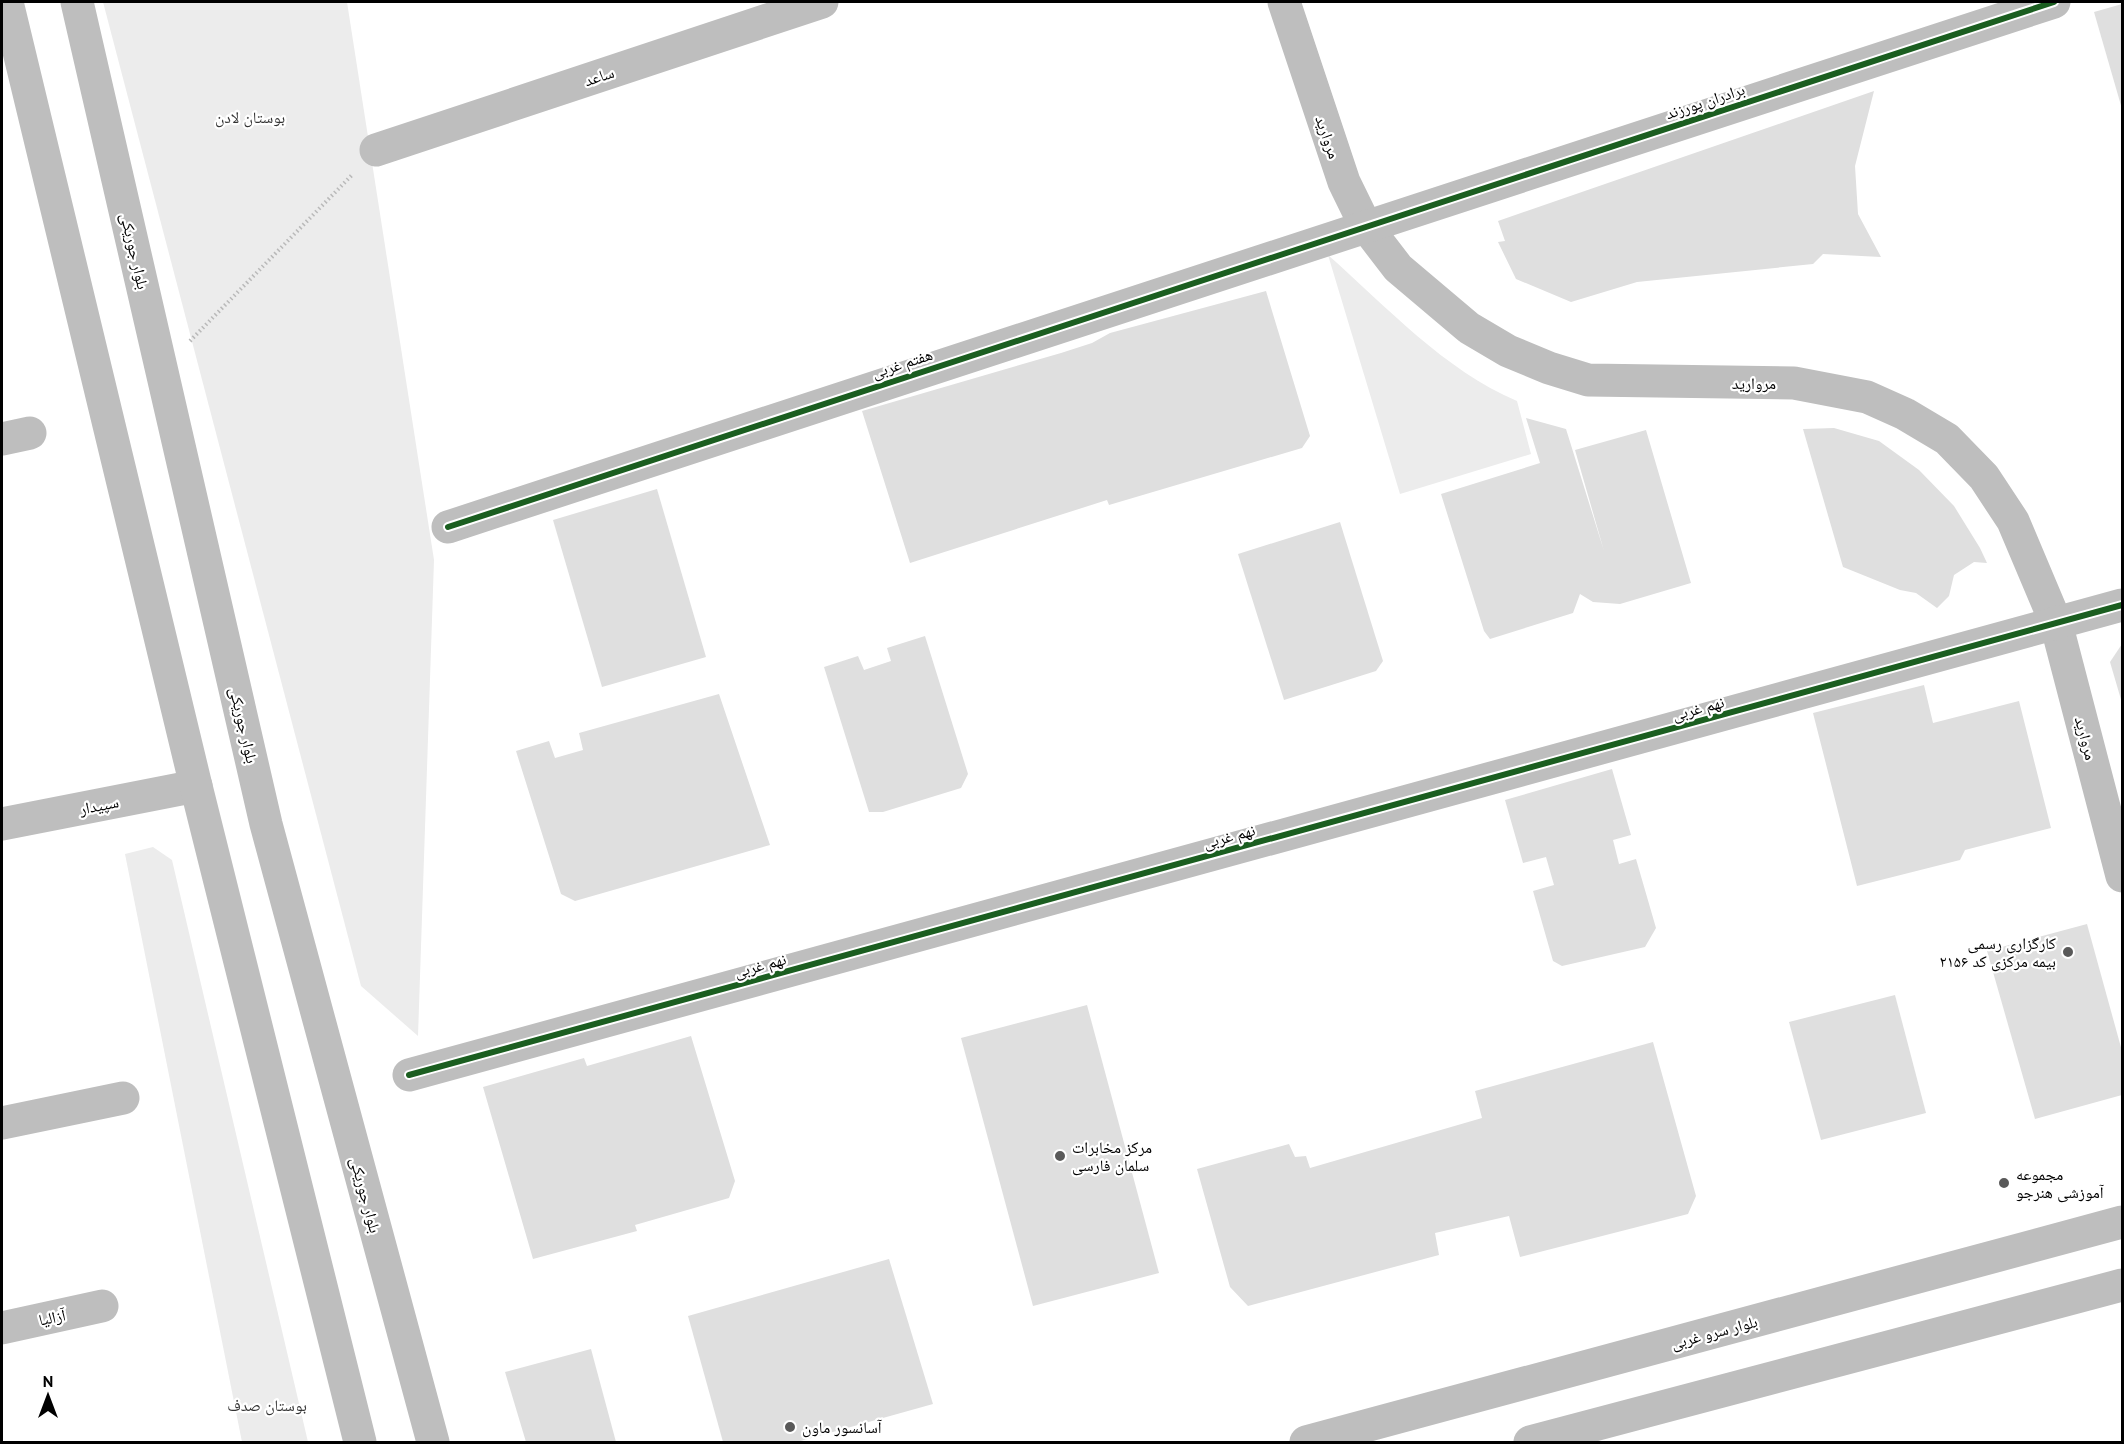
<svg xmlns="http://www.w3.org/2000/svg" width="2124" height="1444" font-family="'PT Sans','Noto Naskh Arabic',sans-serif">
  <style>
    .green { fill: #ececec }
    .building { fill: #dfdfdf }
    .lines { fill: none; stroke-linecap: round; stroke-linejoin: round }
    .path { stroke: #b9b9b9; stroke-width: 4; stroke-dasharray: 1.5 3; stroke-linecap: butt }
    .minor { stroke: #bebebe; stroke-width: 33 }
    .major { stroke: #bebebe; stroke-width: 33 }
    .cycleway-casing { stroke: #fff; stroke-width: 10 }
    .cycleway { stroke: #1b5e20; stroke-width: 6 }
    .poi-dot { fill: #595959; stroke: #fff; stroke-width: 2 }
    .labels { text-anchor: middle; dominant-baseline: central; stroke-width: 4.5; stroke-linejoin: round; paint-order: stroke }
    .street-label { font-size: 16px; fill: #000; stroke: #fff }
    .park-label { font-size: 16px; fill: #333; stroke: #fff }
    .poi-label { font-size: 16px; fill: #000; stroke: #fff; text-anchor: start }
  </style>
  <rect width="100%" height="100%" fill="#fff"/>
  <!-- green -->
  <g class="green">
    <path d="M103 2H347L434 560 418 1036 361 986Z"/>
    <path d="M1328 255C1387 307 1444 370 1517 401L1531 454 1400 494Z"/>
    <path d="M153 847 172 860 308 1442H242L125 854Z"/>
  </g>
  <!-- building -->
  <g class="building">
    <path d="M2122 4V109L2094 12Z"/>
    <path d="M1874 91 1855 166 1858 214 1881 257 1823 254 1813 264 1637 282 1571 302 1516 279 1498 242 1505 241 1498 221Z"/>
    <path d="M1266 291 1310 436 1302 448 1109 505 1107 500 910 563 862 411 1061 353 1092 343 1110 333Z"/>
    <path d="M1526 418 1566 429 1604 551 1575 450 1646 430 1691 583 1620 604 1593 602 1580 594 1573 613 1490 639 1484 631 1441 494 1540 463Z"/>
    <path d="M1834 428 1879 441 1919 470 1954 506 1980 548 1987 563 1974 562 1954 575 1949 596 1937 608 1916 593 1900 590 1843 567 1803 429Z"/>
    <path d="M657 489 706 657 602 687 553 520Z"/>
    <path d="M1340 522 1383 661 1376 671 1284 700 1238 554Z"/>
    <path d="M925 636 968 774 961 788 883 812H869L824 667 858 656 864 670 891 661 887 648Z"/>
    <path d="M2122 644V703L2110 662Z"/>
    <path d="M1924 685 1933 723 2019 701 2051 828 1965 850 1960 860 1857 886 1813 713Z"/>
    <path d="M719 694 770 845 575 901 561 894 516 751 549 741 555 758 583 750 579 733Z"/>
    <path d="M1612 769 1631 835 1613 840 1619 864 1636 859 1656 928 1645 947 1562 966 1553 961 1533 891 1554 885 1546 857 1523 863 1505 800Z"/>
    <path d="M2087 924 2122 1051V1095L2035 1119 1987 951Z"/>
    <path d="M1895 995 1926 1113 1821 1140 1789 1022Z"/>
    <path d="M1087 1005 1159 1273 1033 1306 961 1038Z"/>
    <path d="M691 1036 735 1181 729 1198 635 1225 637 1231 533 1259 483 1087 584 1058 587 1066Z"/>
    <path d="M1653 1042 1696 1196 1688 1214 1520 1257 1509 1216 1435 1233 1439 1255 1248 1306 1230 1287 1197 1169 1289 1144 1295 1157 1306 1156 1310 1168 1482 1118 1475 1091Z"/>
    <path d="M889 1259 933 1404 797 1442H723L688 1316Z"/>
    <path d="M591 1349 616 1442H526L505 1372Z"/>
  </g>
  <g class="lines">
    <!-- path -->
    <path class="path" d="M190 341 352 175"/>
    <!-- minor -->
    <g class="minor">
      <path d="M1284 2 1344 182 1365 225 1398 268 1469 328 1508 351 1549 368 1588 380 1794 383 1867 397 1905 414 1947 439 1984 477 2013 521 2056 623 2122 876"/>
      <path d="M376 150 822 2"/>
      <path d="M2 439 30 433"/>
      <path d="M448 527 2054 2"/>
      <path d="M2 824 196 786"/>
      <path d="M409 1075 2122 605"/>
      <path d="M2 1123 123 1098"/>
      <path d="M2 1328 102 1306"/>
    </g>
    <!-- major -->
    <g class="major">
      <path d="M7 2 196 786 360 1442"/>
      <path d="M77 2 266 824 433 1442"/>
      <path d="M1306 1442 2122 1222"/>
      <path d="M1530 1442 2122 1285"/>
    </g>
    <defs>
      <g id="cycleway">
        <path d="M448 527 2054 2"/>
        <path d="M409 1075 2122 605"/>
      </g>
    </defs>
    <!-- cycleway casing -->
    <use href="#cycleway" class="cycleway-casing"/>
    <!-- cycleway -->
    <use href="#cycleway" class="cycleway"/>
  </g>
  <!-- markers -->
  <g class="poi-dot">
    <circle cx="2068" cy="952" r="6"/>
    <circle cx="1060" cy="1156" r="6"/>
    <circle cx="2004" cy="1183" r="6"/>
    <circle cx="790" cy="1427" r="6"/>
  </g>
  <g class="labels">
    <!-- street labels -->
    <g class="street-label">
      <text transform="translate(599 76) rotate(-18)">ساعد</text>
      <text transform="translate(1705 101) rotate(-18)">برادران پورزند</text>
      <text transform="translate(1328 137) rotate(71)">مروارید</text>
      <text transform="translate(135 251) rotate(77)">بلوار جوریکی</text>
      <text transform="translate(902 363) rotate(-18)">هفتم غربی</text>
      <text x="1754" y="383">مروارید</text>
      <text transform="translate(1698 708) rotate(-15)">نهم غربی</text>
      <text transform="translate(244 725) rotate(77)">بلوار جوریکی</text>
      <text transform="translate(2086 738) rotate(75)">مروارید</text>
      <text transform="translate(99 805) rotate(-11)">سپیدار</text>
      <text transform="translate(1229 836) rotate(-15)">نهم غربی</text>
      <text transform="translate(760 965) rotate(-15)">نهم غربی</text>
      <text transform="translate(366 1195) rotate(75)">بلوار جوریکی</text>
      <text transform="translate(52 1317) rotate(-12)">آزالیا</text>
      <text transform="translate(1714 1332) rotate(-15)">بلوار سرو غربی</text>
    </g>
    <!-- park labels -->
    <g class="park-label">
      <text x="250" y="117">بوستان لادن</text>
      <text x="267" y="1405">بوستان صدف</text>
    </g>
    <!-- poi labels -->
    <g class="poi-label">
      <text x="2056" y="943" text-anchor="end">کارگزاری رسمی<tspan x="2056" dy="18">بیمه مرکزی کد ۲۱۵۶</tspan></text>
      <text x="1072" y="1147">مرکز مخابرات<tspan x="1072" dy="18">سلمان فارسی</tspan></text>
      <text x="2016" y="1174">مجموعه<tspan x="2016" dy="18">آموزشی هنرجو</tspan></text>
      <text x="802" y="1427">آسانسور ماون</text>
    </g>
  </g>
  <!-- border -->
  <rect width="2124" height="1444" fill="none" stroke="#000000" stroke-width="6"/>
  <!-- north arrow -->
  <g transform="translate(48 1396)" stroke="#ffffff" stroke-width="4.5" paint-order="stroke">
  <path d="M0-4.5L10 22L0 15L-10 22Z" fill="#000000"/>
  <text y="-9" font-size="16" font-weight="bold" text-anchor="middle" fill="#000000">N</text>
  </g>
</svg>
